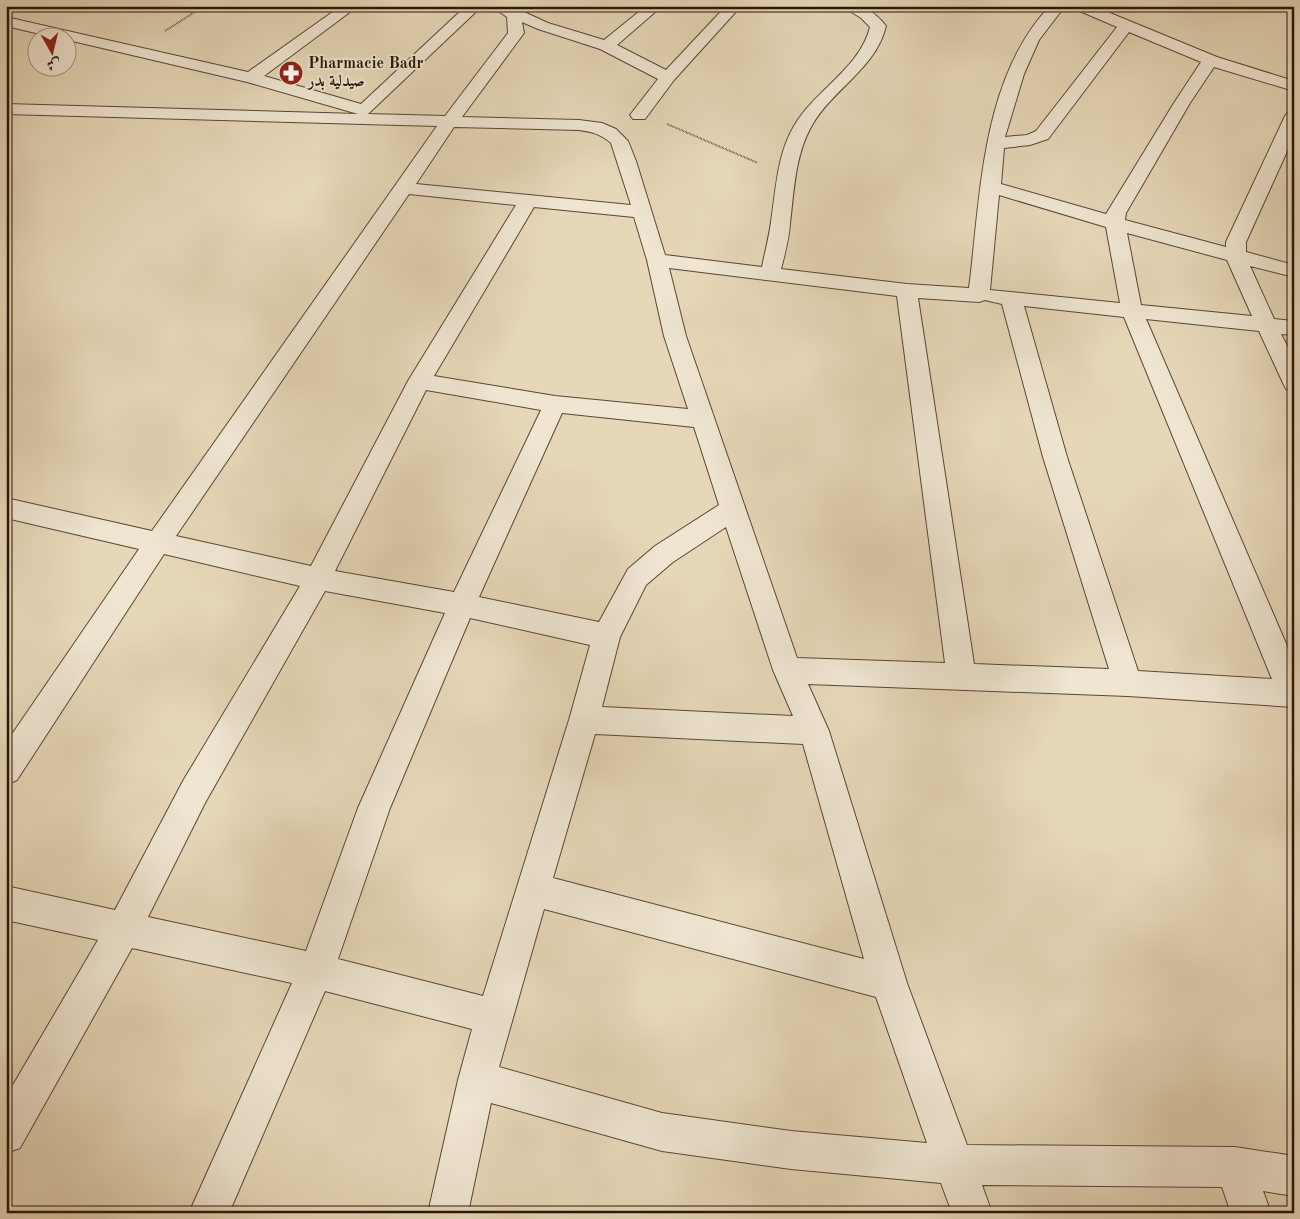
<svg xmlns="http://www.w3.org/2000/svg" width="1300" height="1219" font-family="'Old Standard TT',Amiri,serif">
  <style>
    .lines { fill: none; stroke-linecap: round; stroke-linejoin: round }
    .street-casing { stroke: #584735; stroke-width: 2 }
    .path { stroke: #281709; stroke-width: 2; stroke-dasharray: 0.5 1; stroke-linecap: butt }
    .street { fill: #efe5d1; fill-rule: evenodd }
    .labels { text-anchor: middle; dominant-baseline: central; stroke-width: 4; stroke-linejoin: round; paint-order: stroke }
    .far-poi-label { font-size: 16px; font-weight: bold; fill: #281709; stroke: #efe5d1; text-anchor: start }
  </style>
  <rect width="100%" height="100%" fill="#e6d7b8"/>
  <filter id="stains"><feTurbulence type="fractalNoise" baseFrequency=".004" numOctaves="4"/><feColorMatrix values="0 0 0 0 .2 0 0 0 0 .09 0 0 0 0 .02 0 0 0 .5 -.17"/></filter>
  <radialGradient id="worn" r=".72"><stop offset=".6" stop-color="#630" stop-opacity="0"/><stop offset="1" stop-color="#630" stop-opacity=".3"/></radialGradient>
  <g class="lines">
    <defs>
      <path id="street" d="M341 6H358L264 76 361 104 466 6H482L368 114 445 116 508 33 507 17 491 6H511L548 23 604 40 646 6H662L617 45 666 70 726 6H741L674 80 645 119H633L630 115 658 79 600 49 538 29 522 22 524 33 462 117 579 120 602 123 616 129 628 141 636 161 665 255 762 267C765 252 769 237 771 222 776 189 777 155 794 126 815 90 860 68 870 27L861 18 842 6C862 6 873 9 886 26 876 69 831 90 811 127 795 156 794 191 790 224 789 239 785 254 781 269L907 284 969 288C981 195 981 78 1050 6H1065L1039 40 1024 74 1005 137 1027 135 1036 131 1117 27 1075 9 1073 6H1093L1217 57 1294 81V91L1214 67 1190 103 1126 213 1125 220 1226 247V242L1285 116 1288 112 1294 111V136L1246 242V252L1294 265V277L1250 266 1274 319 1294 321V335L1281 334 1294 359V391L1286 389 1283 383 1259 331 1146 319 1294 662V707L1128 696 808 684 829 731 907 983 967 1145 1235 1147 1294 1156V1196L1263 1191 1271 1213H1231L1222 1187 982 1185 992 1213H952L941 1183 791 1169 662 1151 491 1103 468 1213H428L458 1080 472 1029 325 991 229 1213H189L292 983 132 948 20 1148 6 1153V1097L98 940 6 920V886L115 910 183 781 300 586 164 554 17 780 6 785V743L139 549 6 518V498L152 531 437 126 6 114V104L358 114 247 82 68 40V38H57L6 26V17L248 72ZM1129 32 1201 62 1174 103 1106 214 1001 184 1004 148 1030 145 1048 139ZM454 127 579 130C592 132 601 134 611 143L631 205 416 184ZM409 194 516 205 408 381 311 566 176 536ZM999 195 1106 227 1120 303 990 290ZM534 207 634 217 647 260 664 336 688 409 555 396 434 376ZM1127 233 1227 260 1252 316 1141 305ZM669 268 897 296 945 663 797 658 686 336ZM918 298 979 302 985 300 1002 304 1043 457 1109 669 974 664ZM1024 306 1124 317 1272 679 1138 671 1067 457ZM426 390 541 410 454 592 335 571ZM562 413 694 427 719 505 655 546 628 569 599 622 479 597ZM726 527 773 670 793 716 602 707 620 637 646 585 673 562ZM325 591 445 613 358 808 306 951 148 917 205 803ZM470 618 590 645 569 720 483 996 338 959 390 808ZM595 734 803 744 864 959 553 878ZM544 909 876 997 927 1143 791 1131 662 1113 499 1067Z"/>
    </defs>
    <!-- street casing -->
    <use href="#street" class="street-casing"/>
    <!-- path -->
    <g class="path">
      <path d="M165 31 204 6"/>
      <path d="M667 124 758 163"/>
    </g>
    <!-- street -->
    <use href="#street" class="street"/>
  </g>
  <!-- icons -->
  <defs>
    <symbol id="pharmacy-disc" viewBox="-11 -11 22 22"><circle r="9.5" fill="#8f2418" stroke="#efe5d1"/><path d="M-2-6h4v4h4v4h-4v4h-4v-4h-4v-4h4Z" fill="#fff"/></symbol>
  </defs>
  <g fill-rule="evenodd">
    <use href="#pharmacy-disc" x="277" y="59" width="28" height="28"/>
  </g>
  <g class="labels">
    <!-- far-poi labels -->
    <g class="far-poi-label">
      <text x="308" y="64">Pharmacie Badr<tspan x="308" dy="18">صيدلية بدر</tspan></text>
    </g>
  </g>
  <!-- margin -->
  <rect width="1300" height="1219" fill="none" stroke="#e6d7b8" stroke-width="25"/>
  <rect x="8" y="8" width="1285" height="1204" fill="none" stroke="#281709" stroke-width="2.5"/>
  <rect x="12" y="12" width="1275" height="1194" fill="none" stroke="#281709"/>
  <!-- north arrow -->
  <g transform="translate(52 52) rotate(172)"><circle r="24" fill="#efe5d1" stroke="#9f9381"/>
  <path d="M0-4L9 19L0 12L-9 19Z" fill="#8f2418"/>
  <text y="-8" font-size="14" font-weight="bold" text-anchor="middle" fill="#281709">ش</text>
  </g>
  <rect width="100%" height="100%" filter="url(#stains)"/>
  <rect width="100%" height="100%" fill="url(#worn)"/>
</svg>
